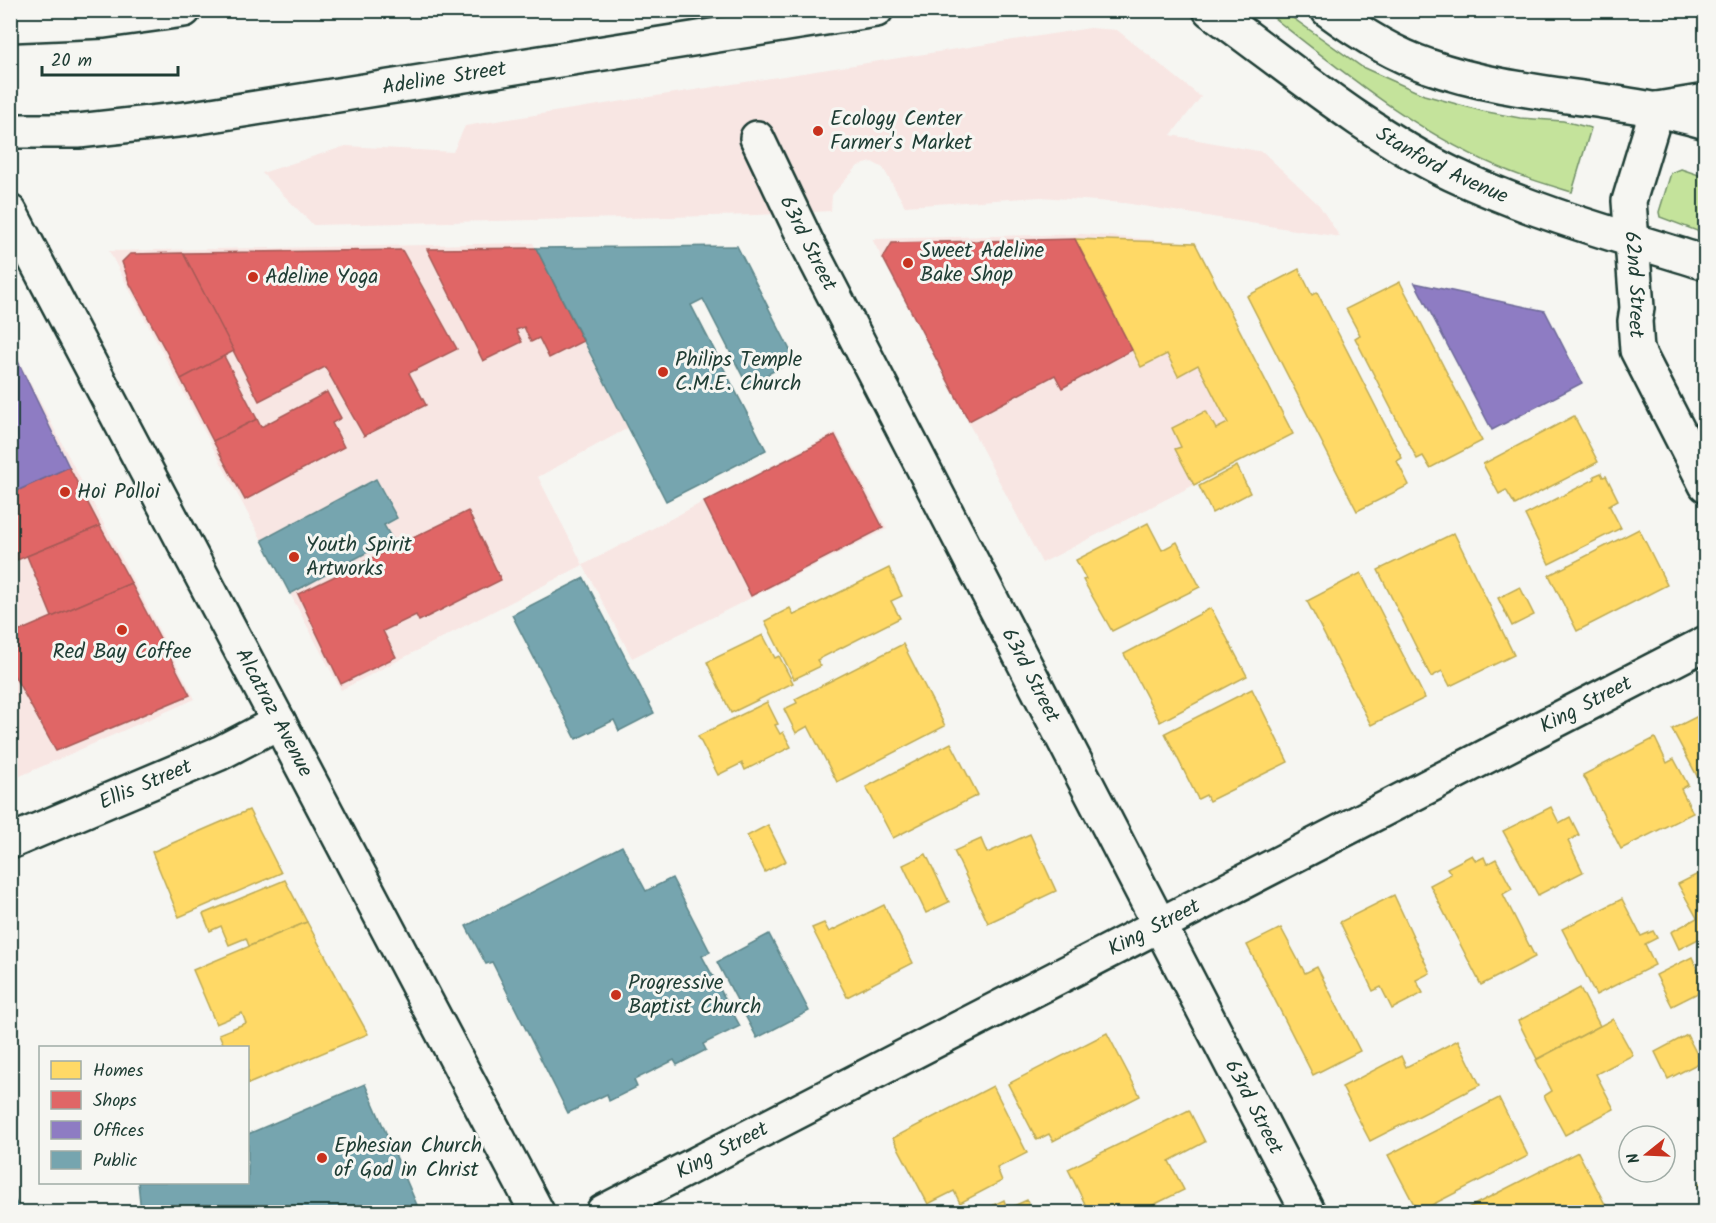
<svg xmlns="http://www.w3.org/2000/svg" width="1716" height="1223" font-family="Kalam,sans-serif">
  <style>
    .built { fill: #f8e6e3 }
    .green { fill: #c4e39b; stroke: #729068; stroke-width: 1.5 }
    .homes { fill: #ffd966; stroke: #bcaa57; stroke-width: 1.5 }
    .shops { fill: #e06666; stroke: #a65a57; stroke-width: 1.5 }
    .offices { fill: #8e7cc3; stroke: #6d6998; stroke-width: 1.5 }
    .public { fill: #76a5af; stroke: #5c868a; stroke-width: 1.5 }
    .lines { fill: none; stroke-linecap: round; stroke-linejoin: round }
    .minor-casing { stroke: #1f3d34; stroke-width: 38 }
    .tertiary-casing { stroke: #1f3d34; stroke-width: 38 }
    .secondary-casing { stroke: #1f3d34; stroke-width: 38 }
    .minor { stroke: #f6f6f2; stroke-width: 33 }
    .tertiary { stroke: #f6f6f2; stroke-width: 33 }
    .secondary { stroke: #f6f6f2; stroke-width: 33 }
    .poi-dot { fill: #c8321e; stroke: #f6f6f2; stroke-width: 2 }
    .labels { text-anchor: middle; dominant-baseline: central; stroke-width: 6; stroke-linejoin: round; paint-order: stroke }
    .street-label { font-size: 21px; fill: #1f3d34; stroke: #f6f6f2 }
    .poi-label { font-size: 21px; fill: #1f3d34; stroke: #f6f6f2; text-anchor: start }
  </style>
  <rect width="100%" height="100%" fill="#f6f6f2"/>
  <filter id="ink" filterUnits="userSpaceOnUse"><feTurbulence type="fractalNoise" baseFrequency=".0167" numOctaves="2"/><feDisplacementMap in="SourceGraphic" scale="12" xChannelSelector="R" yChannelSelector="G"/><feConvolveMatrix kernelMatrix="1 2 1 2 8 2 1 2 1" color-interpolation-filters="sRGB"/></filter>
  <g filter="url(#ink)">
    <!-- built -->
    <g class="built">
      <path d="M1090 28 1117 30 1201 97 1171 135 1263 152 1319 205 1340 237 1124 203 1041 197 905 206 883 168 872 162 858 166 832 195 831 211 757 215 313 225 262 173 346 146 453 152 465 126Z"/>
      <path d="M1082 234 1195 243 1293 434 1042 563 872 239Z"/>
      <path d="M533 243 628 428 538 477 583 565 836 432 887 529 632 658 583 565 341 690 109 251Z"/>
      <path d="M10 344 195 699 11 780H10Z"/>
    </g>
    <!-- green -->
    <g class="green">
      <path d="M1265 11H1283L1362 67 1424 95 1482 111 1520 118 1563 121 1591 128 1572 192C1552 186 1531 180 1511 172 1419 136 1342 71 1265 11Z"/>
      <path d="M1681 169 1705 177V234L1660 217 1659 212 1671 173Z"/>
    </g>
    <!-- homes -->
    <g class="homes">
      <path d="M1075 239 1195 243 1293 434 1194 485 1175 449 1181 447 1172 428 1206 411 1216 429 1228 423 1198 365 1178 376 1167 354 1141 367Z"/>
      <path d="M1299 269 1312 295 1317 292 1402 458 1397 461 1409 485 1357 511 1247 296Z"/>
      <path d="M1400 282 1482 441 1430 468 1423 456 1417 459 1355 338 1360 335 1346 309Z"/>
      <path d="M1574 416 1598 462 1515 505 1506 490 1499 494 1483 464Z"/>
      <path d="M1237 466 1250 493 1212 513 1199 486Z"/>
      <path d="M1601 473 1603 477 1606 476 1618 500 1609 505 1621 528 1549 564 1525 515 1595 479 1594 476Z"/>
      <path d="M1148 523 1162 550 1177 542 1200 587 1112 631 1083 580 1086 579 1076 560Z"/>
      <path d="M1639 529 1667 585 1577 631 1549 575Z"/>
      <path d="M1454 533 1514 655 1450 686 1442 671 1431 677 1378 570Z"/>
      <path d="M889 568 902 596 891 601 900 618 817 660 821 666 794 679 765 621 790 608 794 615Z"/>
      <path d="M1361 573 1425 698 1371 725 1307 601Z"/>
      <path d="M1520 587 1534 615 1512 626 1498 598Z"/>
      <path d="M1211 608 1247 676 1160 722 1124 654Z"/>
      <path d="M763 635 775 658 779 656 793 683 731 713 707 662Z"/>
      <path d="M903 644 945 726 837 782 808 726 796 733 784 709 797 703 795 699Z"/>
      <path d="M1252 689 1288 762 1209 801 1206 795 1198 799 1165 733Z"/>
      <path d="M767 702 778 724 775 725 780 734 783 732 791 747 745 770 742 763 718 775 698 736Z"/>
      <path d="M1706 712V793L1672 729Z"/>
      <path d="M1655 738 1667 763 1674 759 1688 785 1681 789 1693 813 1621 849 1583 775Z"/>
      <path d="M951 743 978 795 893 838 866 787Z"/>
      <path d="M1551 807 1559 823 1570 817 1579 835 1568 841 1583 872 1538 895 1503 831Z"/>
      <path d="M249 810 281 873 179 917 152 852Z"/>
      <path d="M768 825 786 861 765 872 747 836Z"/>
      <path d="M1030 834 1056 891 988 923 954 851 981 839 987 853Z"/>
      <path d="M926 854 949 902 926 913 903 865Z"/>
      <path d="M1472 855 1476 861 1484 857 1487 864 1496 859 1512 889 1503 894 1535 957 1481 985 1430 885 1451 874 1447 868Z"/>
      <path d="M1706 870V935L1679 949 1671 932 1697 918 1678 884Z"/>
      <path d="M285 880 307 922 249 946 246 938 229 945 221 926 210 931 203 914Z"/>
      <path d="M1394 895 1430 973 1416 980 1423 993 1392 1009 1381 987 1373 991 1340 922Z"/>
      <path d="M1622 899 1641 936 1653 931 1657 938 1645 944 1655 965 1596 995 1562 929Z"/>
      <path d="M884 905 913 963 847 997 812 928 824 923 829 932Z"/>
      <path d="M307 922 368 1034 248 1084V1048H225L219 1034 246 1023 242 1013 216 1024 193 970Z"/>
      <path d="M1281 928 1305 973 1317 967 1360 1051 1313 1075 1247 945Z"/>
      <path d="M1692 957 1706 989 1672 1006 1656 975Z"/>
      <path d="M1580 988 1600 1026 1537 1059 1518 1021Z"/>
      <path d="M1613 1019 1633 1055 1596 1074 1614 1109 1565 1135 1544 1096 1552 1091 1536 1060Z"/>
      <path d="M1107 1033 1140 1096 1053 1141 1049 1134 1037 1140 1008 1084Z"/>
      <path d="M1687 1035 1701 1062 1668 1079 1655 1052Z"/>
      <path d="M1458 1040 1480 1085 1370 1141 1342 1087 1401 1056 1406 1067Z"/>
      <path d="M993 1086 1027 1153 997 1168 1002 1181 960 1203 954 1191 928 1204 893 1138Z"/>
      <path d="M1499 1098 1528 1156 1418 1212 1388 1155Z"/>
      <path d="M1189 1110 1205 1142 1169 1161 1184 1190 1139 1212H1077L1087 1208 1068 1169Z"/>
      <path d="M1578 1152 1609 1212H1460Z"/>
      <path d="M1706 1180V1199L1698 1184Z"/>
      <path d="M1004 1200 1007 1209 1027 1200 1032 1211 1040 1207 1043 1212H979Z"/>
    </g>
    <!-- shops -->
    <g class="shops">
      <path d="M1075 239 1132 350 1062 388 1055 375 969 421 883 258 892 243Z"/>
      <path d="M536 248 583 341 549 358 539 338 531 342 524 327 516 330 522 342 483 361 427 249Z"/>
      <path d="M402 250 457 349 409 373 426 405 364 436 325 367 259 401 183 253Z"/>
      <path d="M183 253 234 351 181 379 129 282 122 262 130 254Z"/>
      <path d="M224 356 257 419 213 441 181 379Z"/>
      <path d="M327 392 341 418 332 423 344 447 245 500 213 441 257 419 261 427Z"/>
      <path d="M835 435 883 528 751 596 704 502Z"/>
      <path d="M69 467 100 526 10 563V494Z"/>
      <path d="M468 511 501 580 419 621 416 615 383 631 396 657 341 684 298 594Z"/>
      <path d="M100 526 131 583 52 617 27 556Z"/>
      <path d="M131 583 190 695 56 751 10 668V635Z"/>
    </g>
    <!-- offices -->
    <g class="offices">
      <path d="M1415 283 1545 311 1582 383 1492 430Z"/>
      <path d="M10 345 69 467 10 494Z"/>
    </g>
    <!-- public -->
    <g class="public">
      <path d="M737 246 795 360 747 385 703 299 691 305 766 450 666 501 536 248Z"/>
      <path d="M376 479 397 518 384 525 392 539 290 594 262 540Z"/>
      <path d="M584 578 654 713 619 731 614 720 576 739 512 615Z"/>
      <path d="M622 846 646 891 672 878 710 952 702 956 740 1026 703 1044 706 1050 677 1065 674 1060 634 1080 637 1087 609 1101 607 1094 568 1113 492 962 486 964 466 926Z"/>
      <path d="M769 934 809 1011 757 1038 717 962Z"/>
      <path d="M365 1084 420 1212H141L138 1182H248V1134Z"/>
      <path d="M10 1188 20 1212H10Z"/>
    </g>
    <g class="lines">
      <defs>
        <g id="minor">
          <path id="s1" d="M1657 109 1629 201 1637 308 1635 321 1637 350 1706 485"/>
          <path id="s2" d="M757 138 806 241 1308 1212"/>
          <path id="s3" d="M10 842 220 753 279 722"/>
          <path id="s4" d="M603 1212 1706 643"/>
        </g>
        <g id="tertiary">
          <path d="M1657 109 1706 101"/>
          <path id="s5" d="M10 212 537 1212"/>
        </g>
        <g id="secondary">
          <path id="s6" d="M1210 10C1288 66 1365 132 1452 174 1532 212 1620 236 1706 263"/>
          <path d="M1328 10C1359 33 1392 54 1428 66 1517 98 1615 95 1706 122"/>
          <path d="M10 25 104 21 184 10"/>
          <path id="s7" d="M10 131H78L186 119 876 10"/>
        </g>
      </defs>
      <!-- minor casing -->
      <use href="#minor" class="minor-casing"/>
      <!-- tertiary casing -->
      <use href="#tertiary" class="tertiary-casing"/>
      <!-- secondary casing -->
      <use href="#secondary" class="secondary-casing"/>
      <!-- minor -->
      <use href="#minor" class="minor"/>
      <!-- tertiary -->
      <use href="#tertiary" class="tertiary"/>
      <!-- secondary -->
      <use href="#secondary" class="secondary"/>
    </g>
  </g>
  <!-- markers -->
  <g class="poi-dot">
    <circle cx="818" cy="131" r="6"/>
    <circle cx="908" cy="263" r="6"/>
    <circle cx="253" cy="277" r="6"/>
    <circle cx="663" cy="372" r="6"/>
    <circle cx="65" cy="492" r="6"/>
    <circle cx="294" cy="557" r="6"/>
    <circle cx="122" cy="630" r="6"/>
    <circle cx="616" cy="995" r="6"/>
    <circle cx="322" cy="1158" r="6"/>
  </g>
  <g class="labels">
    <!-- street labels -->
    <g class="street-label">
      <text stroke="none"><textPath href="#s7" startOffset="438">Adeline Street</textPath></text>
      <text stroke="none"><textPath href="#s6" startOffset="280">Stanford Avenue</textPath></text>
      <text stroke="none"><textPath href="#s2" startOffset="117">63rd Street</textPath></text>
      <text stroke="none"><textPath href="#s1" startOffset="180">62nd Street</textPath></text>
      <text stroke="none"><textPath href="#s2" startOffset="603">63rd Street</textPath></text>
      <text stroke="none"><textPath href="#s4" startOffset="1106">King Street</textPath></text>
      <text stroke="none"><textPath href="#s5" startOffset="566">Alcatraz Avenue</textPath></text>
      <text stroke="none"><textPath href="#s3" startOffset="147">Ellis Street</textPath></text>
      <text stroke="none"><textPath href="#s4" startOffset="620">King Street</textPath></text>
      <text stroke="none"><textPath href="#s2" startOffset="1089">63rd Street</textPath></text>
      <text stroke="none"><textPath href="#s4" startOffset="134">King Street</textPath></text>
    </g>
    <!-- poi labels -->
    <g class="poi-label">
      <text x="830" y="119">Ecology Center<tspan x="830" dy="24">Farmer's Market</tspan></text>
      <text x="920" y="251">Sweet Adeline<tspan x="920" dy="24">Bake Shop</tspan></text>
      <text x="265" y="277">Adeline Yoga</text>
      <text x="675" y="360">Philips Temple<tspan x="675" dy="24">C.M.E. Church</tspan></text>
      <text x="77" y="492">Hoi Polloi</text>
      <text x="306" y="545">Youth Spirit<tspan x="306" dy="24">Artworks</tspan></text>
      <text x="122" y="652" text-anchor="middle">Red Bay Coffee</text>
      <text x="628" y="983">Progressive<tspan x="628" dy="24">Baptist Church</tspan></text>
      <text x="334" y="1146">Ephesian Church<tspan x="334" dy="24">of God in Christ</tspan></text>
    </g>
  </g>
  <!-- margin -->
  <rect width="1716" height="1223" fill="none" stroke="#f6f6f2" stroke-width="36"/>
  <rect x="18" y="18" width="1680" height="1187" fill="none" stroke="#1f3d34" stroke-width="2" filter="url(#ink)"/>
  <!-- legend -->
  <rect x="39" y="1046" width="210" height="138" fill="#f6f6f2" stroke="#a0aca6" stroke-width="1.5"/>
  <rect x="51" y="1061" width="30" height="18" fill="#ffd966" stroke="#a0aca6" stroke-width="1.5"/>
  <text x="93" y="1076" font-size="18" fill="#1f3d34">Homes</text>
  <rect x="51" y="1091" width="30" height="18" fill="#e06666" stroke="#a0aca6" stroke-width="1.5"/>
  <text x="93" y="1106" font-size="18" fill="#1f3d34">Shops</text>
  <rect x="51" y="1121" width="30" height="18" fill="#8e7cc3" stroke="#a0aca6" stroke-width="1.5"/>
  <text x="93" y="1136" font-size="18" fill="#1f3d34">Offices</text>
  <rect x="51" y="1151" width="30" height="18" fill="#76a5af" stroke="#a0aca6" stroke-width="1.5"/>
  <text x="93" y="1166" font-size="18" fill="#1f3d34">Public</text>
  <!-- north arrow -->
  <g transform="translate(1647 1154) rotate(252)"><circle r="28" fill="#f6f6f2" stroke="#a0aca6" stroke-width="1.5"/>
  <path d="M0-4.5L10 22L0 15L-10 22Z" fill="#c8321e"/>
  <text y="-9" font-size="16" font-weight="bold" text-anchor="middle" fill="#1f3d34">N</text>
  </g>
  <!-- scale -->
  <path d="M42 66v9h136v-9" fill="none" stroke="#1f3d34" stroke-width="3"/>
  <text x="51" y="66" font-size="18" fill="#1f3d34" stroke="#f6f6f2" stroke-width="4.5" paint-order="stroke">20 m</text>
</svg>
